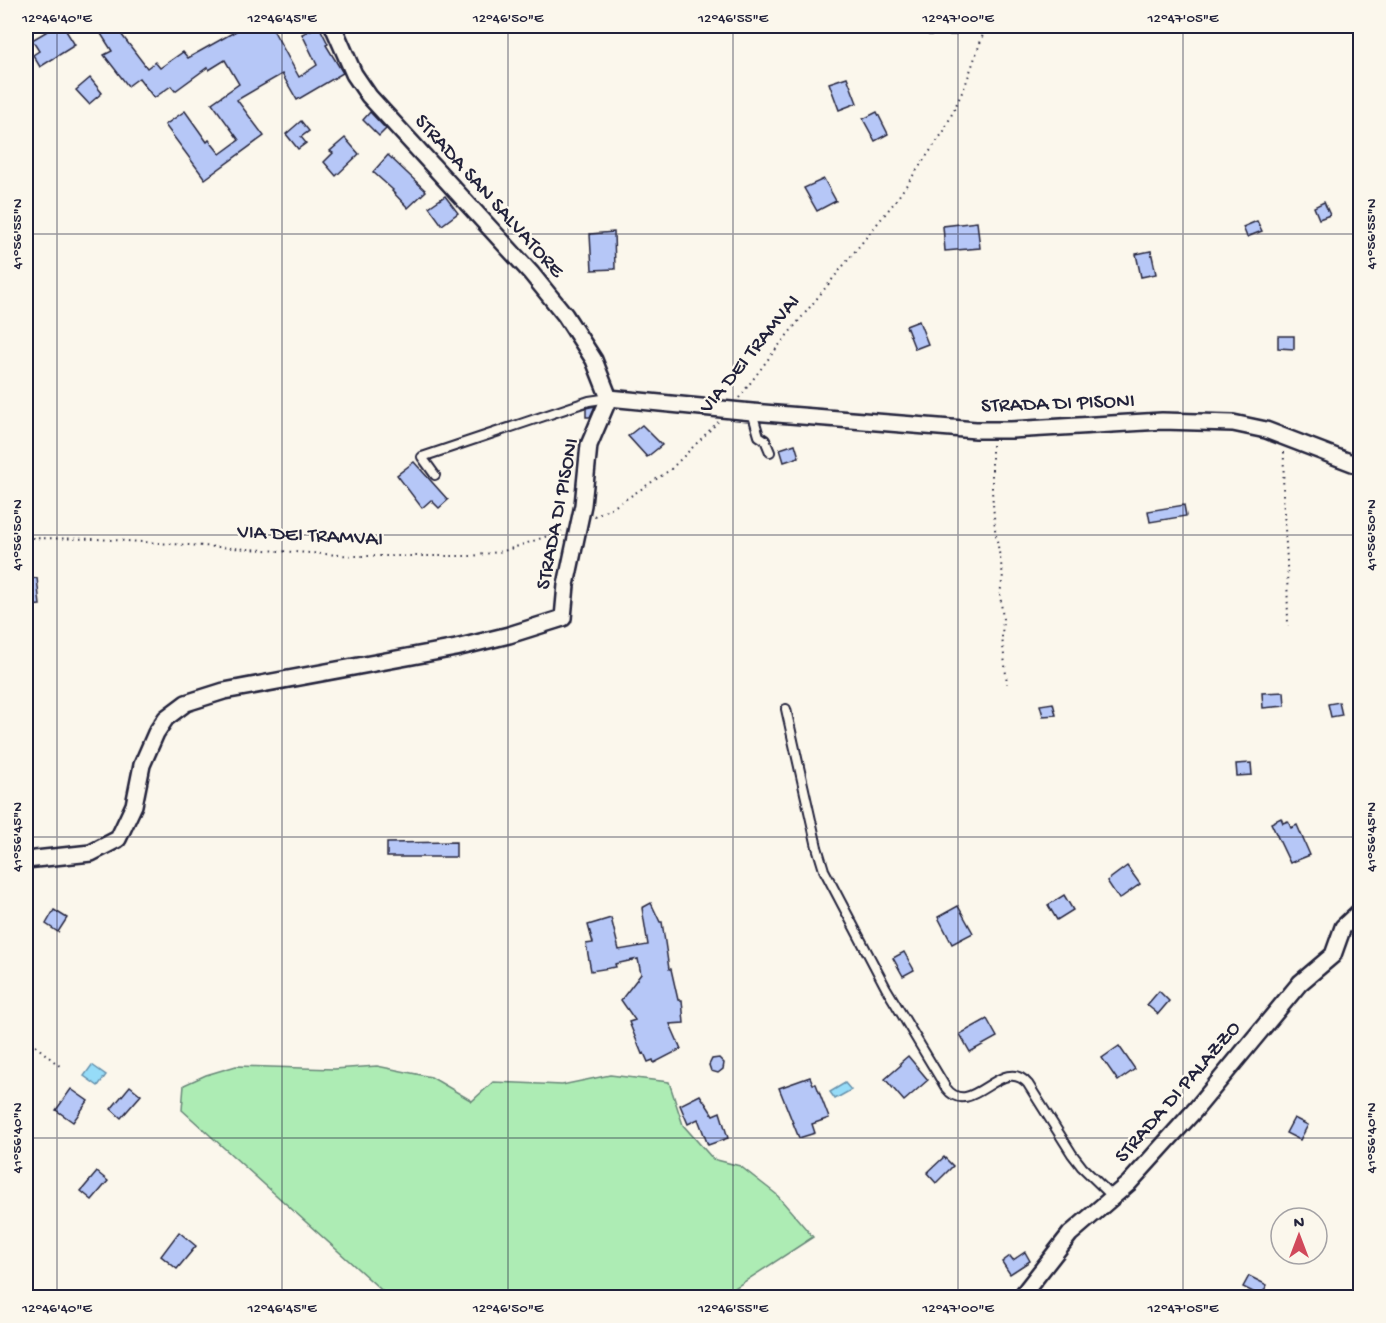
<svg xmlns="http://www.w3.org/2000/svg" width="1386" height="1323" font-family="'Gochi Hand',sans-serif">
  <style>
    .green { fill: #adecb4; stroke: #688778; stroke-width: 1.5 }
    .water { fill: #96dcf8; stroke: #6892ac; stroke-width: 1.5 }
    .building { fill: #b6c7f7; stroke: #22223b; stroke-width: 1.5 }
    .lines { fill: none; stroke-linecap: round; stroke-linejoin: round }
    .service-casing { stroke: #22223b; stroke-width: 12 }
    .minor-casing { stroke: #22223b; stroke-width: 20 }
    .path { stroke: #22223b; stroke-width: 2; stroke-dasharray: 1.5 4.5; stroke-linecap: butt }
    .service { stroke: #fbf7ec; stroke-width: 8 }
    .minor { stroke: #fbf7ec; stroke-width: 15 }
    .ticks { fill: none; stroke: #22223b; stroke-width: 1.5; stroke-opacity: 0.45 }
    .labels { text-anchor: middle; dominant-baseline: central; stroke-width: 4.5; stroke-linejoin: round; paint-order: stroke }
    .street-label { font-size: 21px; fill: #22223b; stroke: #fbf7ec }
    .neatline { fill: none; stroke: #22223b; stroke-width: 2 }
    .ticks-label { font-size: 15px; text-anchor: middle; fill: #22223b }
  </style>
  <rect width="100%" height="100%" fill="#fbf7ec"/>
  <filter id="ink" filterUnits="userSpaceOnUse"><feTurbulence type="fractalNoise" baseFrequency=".0167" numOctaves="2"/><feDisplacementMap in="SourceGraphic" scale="12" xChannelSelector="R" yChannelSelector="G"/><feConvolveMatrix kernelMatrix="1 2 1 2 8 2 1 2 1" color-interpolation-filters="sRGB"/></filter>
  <g filter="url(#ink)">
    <!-- green -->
    <path class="green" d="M236 1066 334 1069 377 1066 431 1077 472 1101 493 1082 562 1085 610 1075 669 1082 683 1125 713 1159 740 1166 776 1194 813 1237 721 1297H389L182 1110 184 1085 206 1075Z"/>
    <!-- water -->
    <g class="water">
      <path d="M92 1065 106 1075 98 1086 84 1076Z"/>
      <path d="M845 1083 851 1090 835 1099 830 1092Z"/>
    </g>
    <!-- building -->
    <g class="building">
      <path d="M56 26H63L75 45 40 67 33 55 39 51 32 40Z"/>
      <path d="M96 26H115L147 68 155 62 160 68 183 52 188 58 245 26H271L299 77 317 65 302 34 319 26 328 44 326 45 343 73 297 100 282 74 237 100 264 136 205 179 165 125 185 111 207 142 209 140 220 154 239 140 212 103 239 84 225 60 209 70 208 67 175 91 171 86 154 98 139 78 128 86 104 55 112 51Z"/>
      <path d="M945 26H949L955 35H928Z"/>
      <path d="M847 77 857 103 839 110 829 83Z"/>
      <path d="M90 78 102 93 89 104 76 90Z"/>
      <path d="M370 112 386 129 379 136 363 120Z"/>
      <path d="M877 112 888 134 875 141 863 119Z"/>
      <path d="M301 121 309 131 301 137 306 143 298 149 286 134Z"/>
      <path d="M345 138 359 154 336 176 324 162 333 153 330 151Z"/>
      <path d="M388 155 426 191 408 208 392 191 393 190 373 172Z"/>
      <path d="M824 179 836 201 817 211 804 188Z"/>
      <path d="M445 196 458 213 442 225 429 207Z"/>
      <path d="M1324 202 1330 215 1319 219 1314 207Z"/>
      <path d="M1257 221 1262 231 1247 237 1243 227Z"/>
      <path d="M977 222 980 248 945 251 943 226Z"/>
      <path d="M614 232 615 269 592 270 590 234Z"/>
      <path d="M1151 251 1156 274 1141 277 1136 254Z"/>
      <path d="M919 321 928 344 915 349 906 326Z"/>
      <path d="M1278 336H1294V349L1278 348Z"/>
      <path d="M595 406 590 417H586V408Z"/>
      <path d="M642 425 662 445 647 457 628 436Z"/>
      <path d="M795 444 799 457 784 462 780 449Z"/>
      <path d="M414 462 448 500 439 508 431 500 422 508 397 475Z"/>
      <path d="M1184 505 1186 516 1150 522 1148 511Z"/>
      <path d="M37 578 40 605 26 606V579Z"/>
      <path d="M1284 692 1285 706 1263 708 1262 693Z"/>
      <path d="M1339 702 1342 715 1331 717 1328 704Z"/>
      <path d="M1053 703 1056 715 1043 716 1040 705Z"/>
      <path d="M1251 763 1252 775 1237 776 1236 764Z"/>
      <path d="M1281 818 1283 823 1288 821 1291 828 1297 825 1310 855 1290 863 1271 823Z"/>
      <path d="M456 842V857H387V843Z"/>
      <path d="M1127 866 1140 884 1119 899 1107 881Z"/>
      <path d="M1064 895 1073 910 1057 920 1048 905Z"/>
      <path d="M651 903 660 922H662L669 969H671L678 1000H682L684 1023 670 1024 681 1049 654 1063 653 1060 648 1062 644 1053 642 1054 629 1022 635 1020 621 1000 641 974 638 959 615 964 616 967 591 971 586 944 593 943 588 925 611 918 619 950 648 945 642 908Z"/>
      <path d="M958 906 973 933 952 944 938 917Z"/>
      <path d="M54 910 67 918 58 932 46 924Z"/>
      <path d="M904 952 914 970 903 976 893 958Z"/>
      <path d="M1159 991 1169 1001 1158 1014 1147 1005Z"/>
      <path d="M987 1019 997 1037 970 1052 960 1034Z"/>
      <path d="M1119 1046 1135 1069 1118 1081 1102 1058Z"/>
      <path d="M908 1056 928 1080 904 1101 885 1079 901 1065 900 1063Z"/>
      <path d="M719 1058 724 1063 723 1069 718 1073 711 1071 709 1065 712 1059Z"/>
      <path d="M810 1077 813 1084H816L829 1118 812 1124 815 1133 799 1138 779 1088Z"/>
      <path d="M130 1086 141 1095 121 1118 111 1109Z"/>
      <path d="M71 1089 88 1101 73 1122 56 1110Z"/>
      <path d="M700 1095 713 1115 720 1112 728 1138 708 1145 698 1119 688 1124 680 1105Z"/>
      <path d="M1294 1118 1308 1125 1300 1140 1286 1133Z"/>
      <path d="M944 1157 953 1166 936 1183 927 1173Z"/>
      <path d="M97 1172 108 1181 92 1200 81 1191Z"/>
      <path d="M179 1232 196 1246 177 1269 161 1256Z"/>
      <path d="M1025 1252 1030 1261 1010 1274 1002 1262 1010 1256 1013 1260Z"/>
      <path d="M1249 1276 1267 1285 1261 1296 1243 1287Z"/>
    </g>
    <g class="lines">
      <defs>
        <g id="service">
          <path d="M752 412 759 436 765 440 770 452"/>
          <path d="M435 475 422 457 589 401 609 398"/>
          <path d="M786 709 817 847 824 870 886 988 946 1088C971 1121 1002 1053 1028 1084L1072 1154 1082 1167 1114 1198"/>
        </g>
        <g id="minor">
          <path d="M333 26 354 74 369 96 531 273 565 315 594 360 609 398"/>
          <path d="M609 398 752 412 976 430H1011L1162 421 1233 423 1266 430 1360 466"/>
          <path d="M26 860 91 853 118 839 134 805 142 765 156 733 166 718 186 703 224 691 456 648 509 635 563 618 566 585 583 505 589 445 609 398"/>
          <path d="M1020 1298 1070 1234 1129 1183 1195 1110 1300 983 1333 955 1343 927 1360 911"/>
        </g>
      </defs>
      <!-- service casing -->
      <use href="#service" class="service-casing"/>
      <!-- minor casing -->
      <use href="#minor" class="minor-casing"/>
      <!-- path -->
      <g class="path">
        <path d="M739 398 772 354 894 203 944 131 965 86 986 26"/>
        <path d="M992 445V491L995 529 1003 575 1000 594 1003 619 1002 637 1007 684"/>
        <path d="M1284 452 1283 495 1287 561 1288 626"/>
        <path d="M594 516 617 505 670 470 718 422"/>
        <path d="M26 538 97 539 355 556H472L504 551 562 531"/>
        <path d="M26 1038 62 1068"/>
      </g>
      <!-- service -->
      <use href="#service" class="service"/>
      <!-- minor -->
      <use href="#minor" class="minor"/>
    </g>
  </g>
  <!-- ticks -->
  <path class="ticks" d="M57 26V1298M282 26V1298M508 26V1298M733 26V1298M958 26V1298M1183 26V1298M26 234H1360M26 535H1360M26 837H1360M26 1138H1360"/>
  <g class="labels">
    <!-- street labels -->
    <g class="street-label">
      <text transform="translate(488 197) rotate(48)">STRADA SAN SALVATORE</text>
      <text transform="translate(751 355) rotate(-51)">VIA DEI TRAMVAI</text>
      <text transform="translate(1058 405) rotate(-2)">STRADA DI PISONI</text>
      <text transform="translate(559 514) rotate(-79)">STRADA DI PISONI</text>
      <text transform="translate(310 537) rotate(3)">VIA DEI TRAMVAI</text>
      <text transform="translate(1179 1093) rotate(-49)">STRADA DI PALAZZO</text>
    </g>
  </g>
  <!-- margin -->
  <rect width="1386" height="1323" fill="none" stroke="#fbf7ec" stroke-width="66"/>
  <!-- north arrow -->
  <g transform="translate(1299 1236)"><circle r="28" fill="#fbf7ec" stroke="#a4a2a5" stroke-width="1.5"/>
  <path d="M0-4.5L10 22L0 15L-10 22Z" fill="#d1495b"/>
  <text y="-9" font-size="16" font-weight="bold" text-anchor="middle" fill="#22223b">N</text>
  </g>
  <rect x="33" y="33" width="1320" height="1257" class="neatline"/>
  <g class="ticks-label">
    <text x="57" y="22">12°46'40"E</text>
    <text x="282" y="22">12°46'45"E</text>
    <text x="508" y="22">12°46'50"E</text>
    <text x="733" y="22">12°46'55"E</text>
    <text x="958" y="22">12°47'00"E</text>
    <text x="1183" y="22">12°47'05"E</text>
    <text transform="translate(16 234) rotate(-90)" y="5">41°56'55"N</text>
    <text transform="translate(1370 234) rotate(-90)" y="5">41°56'55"N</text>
    <text transform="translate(16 535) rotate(-90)" y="5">41°56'50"N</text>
    <text transform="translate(1370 535) rotate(-90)" y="5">41°56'50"N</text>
    <text transform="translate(16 837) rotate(-90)" y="5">41°56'45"N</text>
    <text transform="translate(1370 837) rotate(-90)" y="5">41°56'45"N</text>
    <text transform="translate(16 1138) rotate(-90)" y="5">41°56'40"N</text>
    <text transform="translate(1370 1138) rotate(-90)" y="5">41°56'40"N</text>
    <text x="57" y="1312">12°46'40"E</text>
    <text x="282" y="1312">12°46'45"E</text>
    <text x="508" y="1312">12°46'50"E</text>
    <text x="733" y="1312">12°46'55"E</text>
    <text x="958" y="1312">12°47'00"E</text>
    <text x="1183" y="1312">12°47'05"E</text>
  </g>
</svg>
